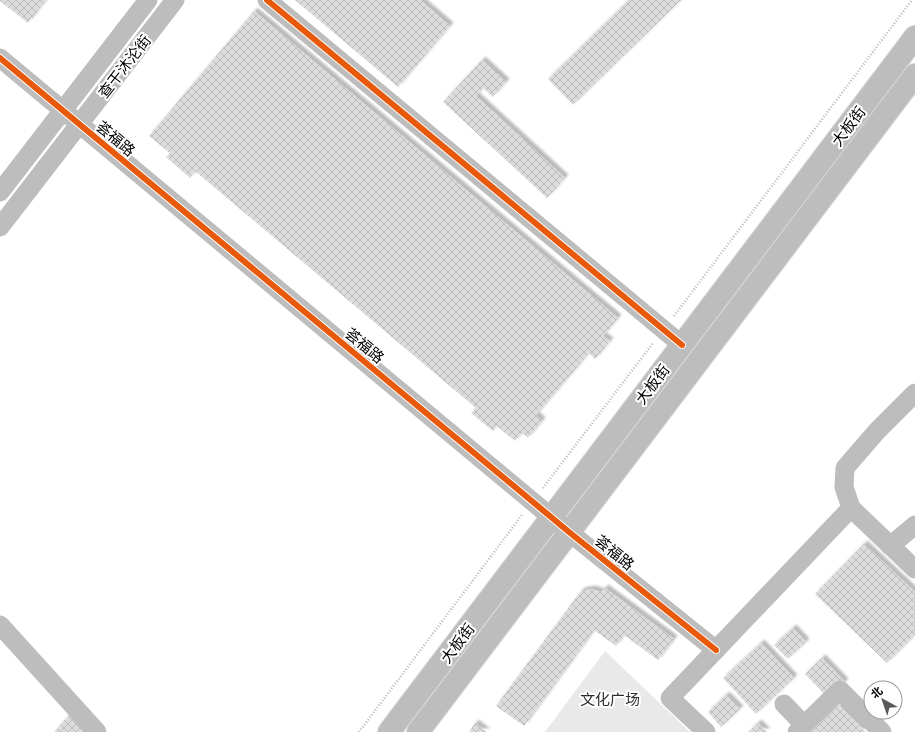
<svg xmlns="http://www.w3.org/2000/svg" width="915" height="732" font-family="Commissioner,'Noto Sans SC',sans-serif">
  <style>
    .park { fill: #e9e9e9 }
    .building { fill: url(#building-cross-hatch); filter: url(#shadow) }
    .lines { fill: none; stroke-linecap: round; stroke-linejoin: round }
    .major-casing { stroke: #dbdbdb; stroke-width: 24 }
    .path { stroke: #b8b8b8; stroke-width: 2.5; stroke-dasharray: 1 2; stroke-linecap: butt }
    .minor { stroke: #bdbdbd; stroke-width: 19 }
    .major { stroke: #bdbdbd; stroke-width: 22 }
    .cycleway-casing { stroke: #fff; stroke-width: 8 }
    .cycleway { stroke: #e8590c; stroke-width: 6 }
    .labels { text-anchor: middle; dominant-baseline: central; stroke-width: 4; stroke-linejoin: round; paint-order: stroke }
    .street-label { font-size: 15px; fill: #000; stroke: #fff }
    .park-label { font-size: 15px; fill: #2e2e2e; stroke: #fff }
  </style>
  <defs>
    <pattern id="building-cross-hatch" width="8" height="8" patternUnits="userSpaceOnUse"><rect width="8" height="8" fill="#dcdcdc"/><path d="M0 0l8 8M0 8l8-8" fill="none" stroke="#bbb"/></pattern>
    <filter id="shadow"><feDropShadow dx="3.5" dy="-3.5" stdDeviation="1" flood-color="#0004"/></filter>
  </defs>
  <rect width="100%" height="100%" fill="#fff"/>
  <!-- park -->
  <path class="park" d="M605 651 690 732H545Z"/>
  <!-- building -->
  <g class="building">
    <path d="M0 0H46L28 23 0 1Z"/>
    <path d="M295 0H420L450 26 398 87Z"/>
    <path d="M629 0H681L573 105 548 79Z"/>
    <path d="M254 11 618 318 603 336 610 341 595 359 589 353 536 415 542 421 528 438 522 433 515 441 497 426 493 431 471 413 476 408 195 171 190 178 166 157 170 153 149 136Z"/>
    <path d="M482 60 506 82 493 97 483 88 476 96 565 178 547 198 443 102Z"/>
    <path d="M864 544 915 592V635L887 663 815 594Z"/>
    <path d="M605 588 674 639 658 660 624 635 616 646 594 630 524 726 496 706 581 591 592 589 601 592Z"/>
    <path d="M793 628 806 642 788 659 774 645Z"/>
    <path d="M761 643 794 678 756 714 723 678Z"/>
    <path d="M822 658 845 682 828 698 805 674Z"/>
    <path d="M726 695 740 709 721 727 708 712Z"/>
    <path d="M839 705 866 732H811Z"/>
    <path d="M73 711 90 732H54Z"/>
    <path d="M475 723 487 732H469Z"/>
    <path d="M758 723 767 732H748Z"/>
  </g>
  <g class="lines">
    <defs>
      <g id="major">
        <path d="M389 732 915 37"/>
        <path d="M418 732 915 75"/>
      </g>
    </defs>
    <!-- major casing -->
    <use href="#major" class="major-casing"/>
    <!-- path -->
    <g class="path">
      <path d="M674 316 912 0"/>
      <path d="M543 488 653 343"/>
      <path d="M359 732 522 515"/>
    </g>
    <!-- minor -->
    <g class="minor">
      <path d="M267 0 682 345"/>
      <path d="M0 58 569 532 716 650"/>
      <path d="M0 192 148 0"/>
      <path d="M0 227 175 0"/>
      <path d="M851 508 844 487 845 468 877 431 915 393"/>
      <path d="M890 546 915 525"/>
      <path d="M0 625 97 732"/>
      <path d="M784 704 804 725"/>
      <path d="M706 732 670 698 851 508 915 569"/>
      <path d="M797 732 840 690 882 732"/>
    </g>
    <!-- major -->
    <use href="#major" class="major"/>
    <defs>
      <g id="cycleway">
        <path d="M267 0 682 345"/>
        <path d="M0 58 569 532 716 650"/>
      </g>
    </defs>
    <!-- cycleway casing -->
    <use href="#cycleway" class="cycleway-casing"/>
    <!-- cycleway -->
    <use href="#cycleway" class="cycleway"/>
  </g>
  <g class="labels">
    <!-- street labels -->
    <g class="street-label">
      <text transform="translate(124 66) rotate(-52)">查干沐沦街</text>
      <text transform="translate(848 126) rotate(-53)">大板街</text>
      <text transform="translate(116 138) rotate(40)">荟福路</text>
      <text transform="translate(365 345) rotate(40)">荟福路</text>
      <text transform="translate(652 384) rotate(-53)">大板街</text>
      <text transform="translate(615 552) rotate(39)">荟福路</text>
      <text transform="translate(457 643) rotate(-53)">大板街</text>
    </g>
    <!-- park labels -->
    <g class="park-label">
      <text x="610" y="699">文化广场</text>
    </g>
  </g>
  <!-- north arrow -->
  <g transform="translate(883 700) rotate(320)"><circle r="19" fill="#ffffff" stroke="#999999"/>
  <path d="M0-3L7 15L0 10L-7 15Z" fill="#595959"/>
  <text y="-6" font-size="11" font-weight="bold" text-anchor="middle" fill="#000000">北</text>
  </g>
</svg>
